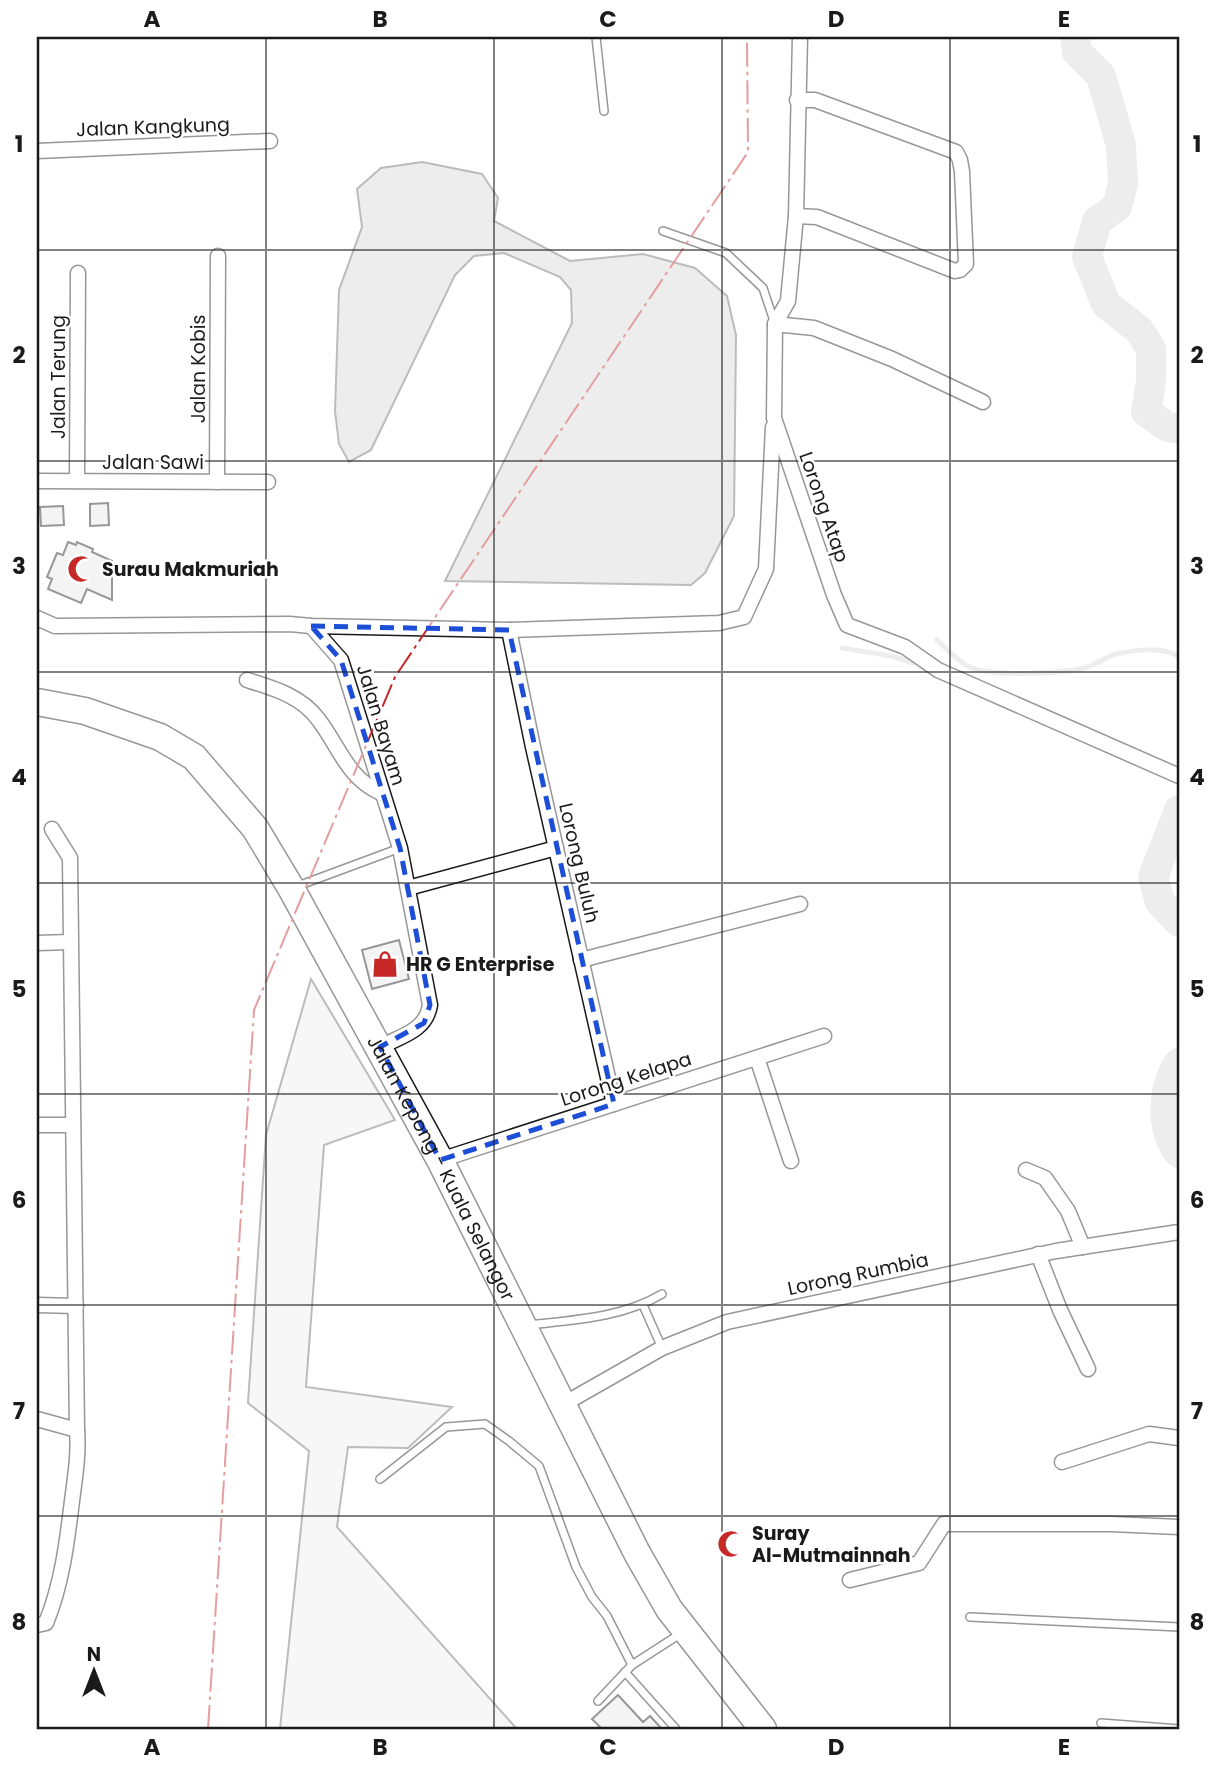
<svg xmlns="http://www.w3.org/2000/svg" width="1216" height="1766" font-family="Poppins,sans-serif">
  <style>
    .built { fill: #ededed; stroke: #6a6a6a; stroke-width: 2 }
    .water { fill: #d7d7d7; stroke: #6a6a6a; stroke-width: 2 }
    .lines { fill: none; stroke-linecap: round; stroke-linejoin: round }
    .stream { stroke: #d7d7d7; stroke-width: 5 }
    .river { stroke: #d7d7d7; stroke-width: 30 }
    .building { fill: #e6e6e6; stroke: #1a1a1a; stroke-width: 2 }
    .lane-casing { stroke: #1a1a1a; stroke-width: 10 }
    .street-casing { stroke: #1a1a1a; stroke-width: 17 }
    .highway-casing { stroke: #1a1a1a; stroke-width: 29 }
    .lane { stroke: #fff; stroke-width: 7 }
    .street { stroke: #fff; stroke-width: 14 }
    .highway { stroke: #fff; stroke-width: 26 }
    .power { stroke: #c62828; stroke-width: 2; stroke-dasharray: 24 5 3.5 5; stroke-linecap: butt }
    .marked { fill: none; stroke: #1d4ed8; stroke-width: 5; stroke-dasharray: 14 9; stroke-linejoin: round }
    .grid { fill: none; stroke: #1a1a1a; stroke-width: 2; stroke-opacity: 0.55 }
    .labels { text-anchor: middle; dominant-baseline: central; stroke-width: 5; stroke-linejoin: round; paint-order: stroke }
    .street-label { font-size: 19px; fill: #1a1a1a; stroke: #fff }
    .poi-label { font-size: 19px; font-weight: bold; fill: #1a1a1a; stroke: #fff; text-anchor: start }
    .neatline { fill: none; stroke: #1a1a1a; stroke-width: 2.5 }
    .grid-label { font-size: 23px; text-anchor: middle; font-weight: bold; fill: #1a1a1a }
  </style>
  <rect width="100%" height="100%" fill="#fff"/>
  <!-- built -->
  <path class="built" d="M311 979 395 1120 324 1145 306 1387 452 1407 408 1448 348 1447 337 1527 517 1729H280L309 1451 248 1403 266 1135Z"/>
  <!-- water -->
  <path class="water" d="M422 162 482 174 498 198 494 221 570 261 643 254 695 268 727 296 736 335 734 516 705 573 691 585 445 581 572 323 571 290 560 277 504 253 474 256 455 275 371 450 349 462 339 444 335 411 339 290 362 227 357 189 381 168Z"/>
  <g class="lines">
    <!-- stream -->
    <g class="stream">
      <path d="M937 640C946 648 958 662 970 667 990 677 1065 674 1087 667 1097 664 1106 657 1116 654 1134 650 1164 646 1179 657"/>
      <path d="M842 648 891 656 913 663 918 658"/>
    </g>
    <!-- river -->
    <g class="river">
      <path d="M1075 37 1077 52 1101 76 1121 145 1123 184 1117 207 1097 221 1087 257 1106 304 1139 330 1151 349V381L1146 412 1168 427 1179 429"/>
      <path d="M1179 810 1153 877 1160 902 1179 922"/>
      <path d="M1179 1063C1162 1087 1160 1129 1179 1153"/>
    </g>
  </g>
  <!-- building -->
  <g class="building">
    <path d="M108 503 109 525 90 526V504Z"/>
    <path d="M63 506 64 525 41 526 40 507Z"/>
    <path d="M68 542 76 545 77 542 93 549 92 552 112 561V600L87 589 81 603 48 589 52 579 47 577 57 553 63 555Z"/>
    <path d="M399 940 409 979 372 989 362 950Z"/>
    <path d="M618 1695 643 1722 650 1716 662 1729H602L592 1719Z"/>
  </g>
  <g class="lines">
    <defs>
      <g id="lane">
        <path d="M596 37 604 111"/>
        <path d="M663 231 726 253 763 288 775 324"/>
        <path d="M295 887 400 848"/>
        <path d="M643 1305 662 1348"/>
        <path d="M528 1325C573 1320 622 1318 662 1294"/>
        <path d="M380 1479 446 1427 485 1424 509 1441 539 1466 576 1567 592 1597 607 1616 632 1665"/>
        <path d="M970 1617 1179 1627"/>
        <path d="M625 1672 676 1729"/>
        <path d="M598 1701 632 1665 680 1634"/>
        <path d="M1101 1723 1179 1729"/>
      </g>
      <g id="street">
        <path d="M800 37 796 216 788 301 775 324 774 418 834 595 847 625 905 647 938 670 1179 776"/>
        <path d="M37 151 270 141"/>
        <path d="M796 216 817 217 955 271 960 270 966 264 962 172 960 160 956 152 815 100H797"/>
        <path d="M775 324 814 328 892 359 983 402"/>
        <path d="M37 481 268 482"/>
        <path d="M77 481 78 273"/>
        <path d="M217 482 218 256"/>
        <path d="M37 618 55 626 290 624 311 626 509 630 719 623 744 617 766 569 773 427"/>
        <path d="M311 626 341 660 400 848 430 1005C426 1031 401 1036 380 1047"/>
        <path d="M509 630 533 747 614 1104"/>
        <path d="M247 680C273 688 301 696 318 719 339 746 347 778 381 793"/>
        <path d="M52 829 70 858 77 1430"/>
        <path d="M408 888 556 848"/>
        <path d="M37 943 70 942"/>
        <path d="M581 960 800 904"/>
        <path d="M757 1058 791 1161"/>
        <path d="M37 1125H73"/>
        <path d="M440 1160 824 1036"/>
        <path d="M1026 1170 1045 1178 1068 1211 1083 1247"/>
        <path d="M1038 1254 1060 1310 1088 1369"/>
        <path d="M37 1305 76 1306"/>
        <path d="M562 1405 662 1348 727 1322 1056 1251 1179 1232"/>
        <path d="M37 1419 77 1430C79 1454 75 1477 72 1501 67 1542 62 1584 46 1623L37 1625"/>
        <path d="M1062 1462 1149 1434 1179 1438"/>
        <path d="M850 1580 919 1563 944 1524H1111L1179 1527"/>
      </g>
      <g id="highway">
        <path id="s1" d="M37 702 85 711 160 737 194 757 255 828 291 888 440 1160 637 1553 669 1609 763 1729"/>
      </g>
    </defs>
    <!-- lane casing -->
    <use href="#lane" class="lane-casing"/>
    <!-- street casing -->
    <use href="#street" class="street-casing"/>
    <!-- highway casing -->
    <use href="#highway" class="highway-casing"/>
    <!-- lane -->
    <use href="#lane" class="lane"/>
    <!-- street -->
    <use href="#street" class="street"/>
    <!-- highway -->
    <use href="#highway" class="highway"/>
    <!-- power -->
    <path class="power" d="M208 1729 254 1010 395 677 748 152 747 37"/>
  </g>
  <!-- marked area -->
  <path d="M0 0H1216V1766H0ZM311 626 509 630 614 1104 440 1160 380 1047 424 1023 430 1005 400 848 341 660Z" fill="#fff" fill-opacity=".55" fill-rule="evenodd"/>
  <path class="marked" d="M311 626 509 630 614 1104 440 1160 380 1047 424 1023 430 1005 400 848 341 660Z"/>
  <!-- grid -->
  <path class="grid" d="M266 37V1729M494 37V1729M722 37V1729M950 37V1729M37 250H1179M37 461H1179M37 672H1179M37 883H1179M37 1094H1179M37 1305H1179M37 1516H1179"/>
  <!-- icons -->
  <defs>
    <symbol id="mosque-bare" viewBox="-9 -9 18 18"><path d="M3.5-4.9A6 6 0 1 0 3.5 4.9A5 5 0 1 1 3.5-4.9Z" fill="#c62828" stroke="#fff" stroke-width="2.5" paint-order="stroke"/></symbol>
    <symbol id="shop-bare" viewBox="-9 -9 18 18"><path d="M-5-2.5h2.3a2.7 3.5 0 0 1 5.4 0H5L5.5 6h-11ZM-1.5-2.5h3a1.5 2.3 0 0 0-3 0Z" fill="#c62828" stroke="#fff" stroke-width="2.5" paint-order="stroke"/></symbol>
  </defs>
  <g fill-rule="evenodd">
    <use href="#mosque-bare" x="62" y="550" width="38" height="38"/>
    <use href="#shop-bare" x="366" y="945" width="38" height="38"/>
    <use href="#mosque-bare" x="712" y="1525" width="38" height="38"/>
  </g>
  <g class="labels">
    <!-- street labels -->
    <g class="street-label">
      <text transform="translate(153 127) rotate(-2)">Jalan Kangkung</text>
      <text transform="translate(198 369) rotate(-90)">Jalan Kobis</text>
      <text transform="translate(58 377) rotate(-90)">Jalan Terung</text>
      <text x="153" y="462">Jalan Sawi</text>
      <text transform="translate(824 507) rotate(71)">Lorong Atap</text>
      <text transform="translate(381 725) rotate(73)">Jalan Bayam</text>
      <text transform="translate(579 863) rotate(77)">Lorong Buluh</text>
      <text transform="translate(626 1079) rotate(-18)">Lorong Kelapa</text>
      <text stroke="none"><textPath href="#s1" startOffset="649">Jalan Kepong - Kuala Selangor</textPath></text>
      <text transform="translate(858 1274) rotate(-12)">Lorong Rumbia</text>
    </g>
    <!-- poi labels -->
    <g class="poi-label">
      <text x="102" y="569">Surau Makmuriah</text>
      <text x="406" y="964">HR G Enterprise</text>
      <text x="752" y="1533">Suray<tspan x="752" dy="22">Al-Mutmainnah</tspan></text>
    </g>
  </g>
  <!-- border -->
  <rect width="1216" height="1766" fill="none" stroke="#ffffff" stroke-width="77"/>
  <!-- north arrow -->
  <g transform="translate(94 1671)" stroke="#ffffff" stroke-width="5" paint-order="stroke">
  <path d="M0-5L12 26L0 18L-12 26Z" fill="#1a1a1a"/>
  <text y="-10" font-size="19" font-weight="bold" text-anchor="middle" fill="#1a1a1a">N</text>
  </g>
  <rect x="38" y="38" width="1140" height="1690" class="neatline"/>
  <g class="grid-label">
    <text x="152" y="27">A</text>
    <text x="380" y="27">B</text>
    <text x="608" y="27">C</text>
    <text x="836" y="27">D</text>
    <text x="1064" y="27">E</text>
    <text x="19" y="152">1</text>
    <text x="1197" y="152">1</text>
    <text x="19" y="363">2</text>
    <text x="1197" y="363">2</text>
    <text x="19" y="574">3</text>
    <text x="1197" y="574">3</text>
    <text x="19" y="785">4</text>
    <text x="1197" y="785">4</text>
    <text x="19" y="997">5</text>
    <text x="1197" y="997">5</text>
    <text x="19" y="1208">6</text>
    <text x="1197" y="1208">6</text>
    <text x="19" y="1419">7</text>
    <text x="1197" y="1419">7</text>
    <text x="19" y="1630">8</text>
    <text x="1197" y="1630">8</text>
    <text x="152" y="1755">A</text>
    <text x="380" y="1755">B</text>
    <text x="608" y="1755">C</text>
    <text x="836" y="1755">D</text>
    <text x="1064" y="1755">E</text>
  </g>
</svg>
